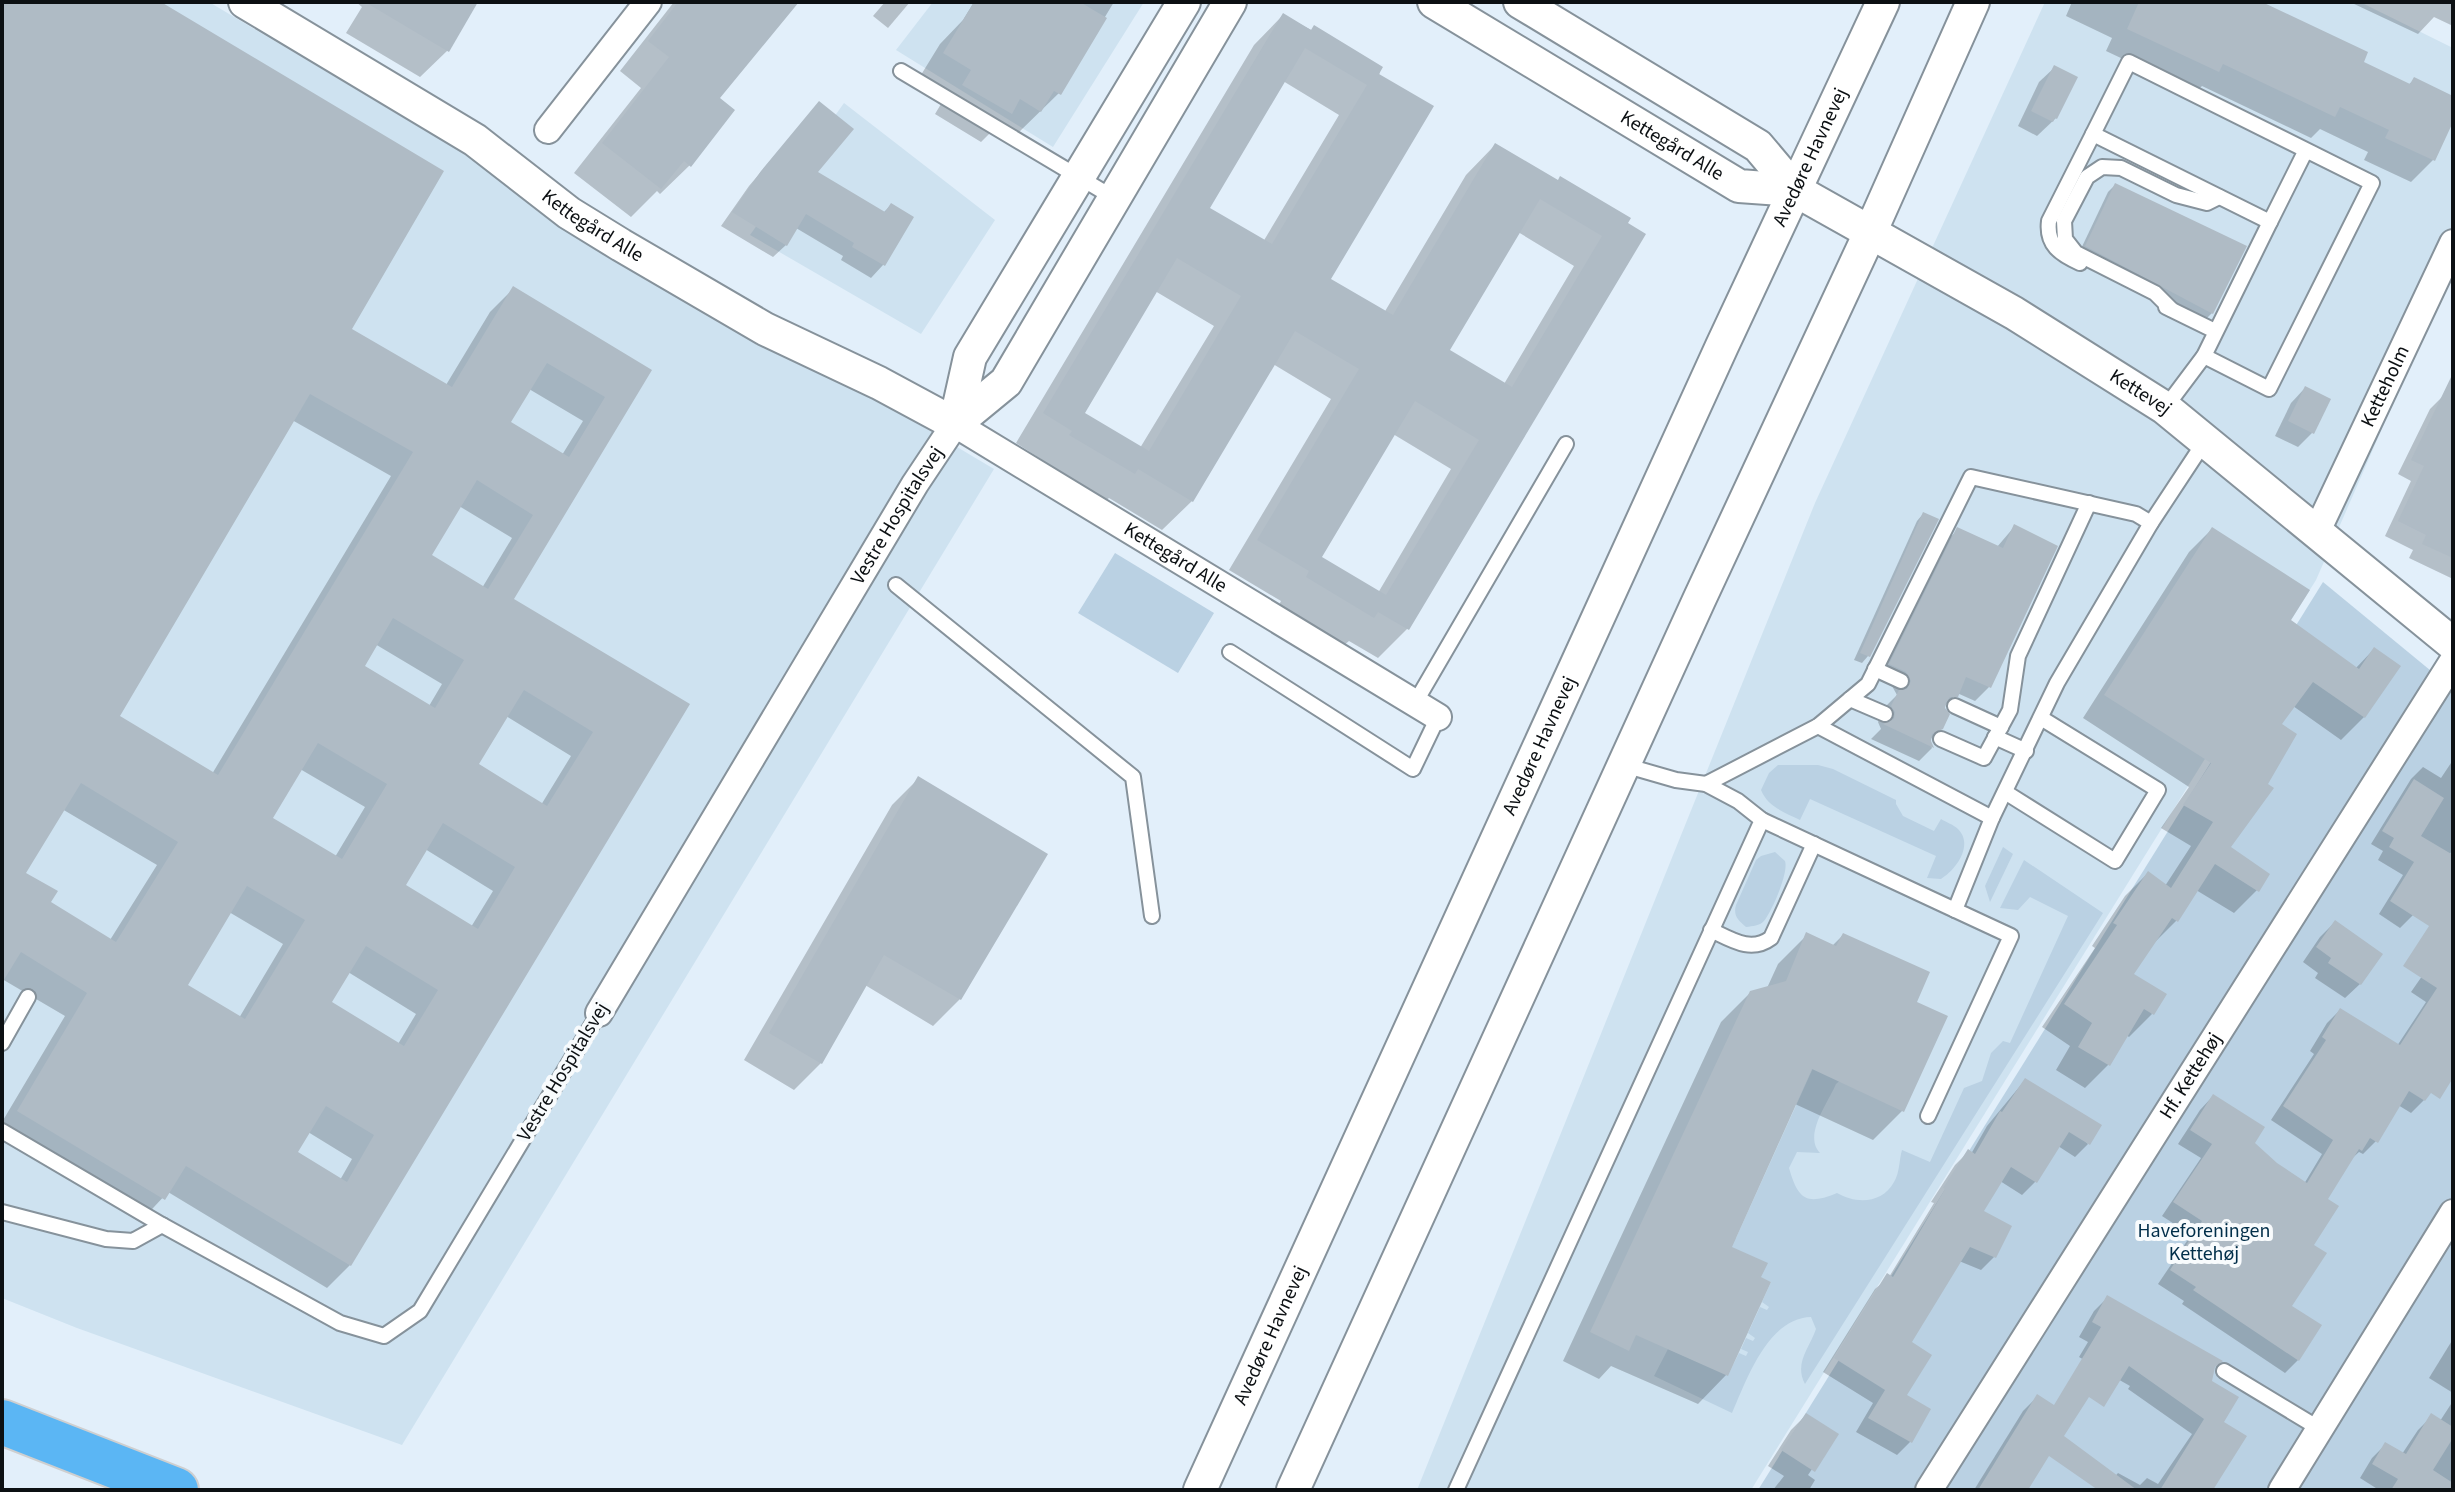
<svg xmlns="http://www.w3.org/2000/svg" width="2455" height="1492" font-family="'Source Sans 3',sans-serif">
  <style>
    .built { fill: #cee2f0 }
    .green { fill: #bad1e3 }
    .shadow { fill: #0003; fill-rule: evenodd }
    .building { fill: #afbbc5; fill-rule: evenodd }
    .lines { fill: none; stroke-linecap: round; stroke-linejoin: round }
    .service-casing { stroke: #86929b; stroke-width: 18 }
    .minor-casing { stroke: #86929b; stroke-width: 30 }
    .tertiary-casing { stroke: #86929b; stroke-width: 36 }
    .motorway-casing { stroke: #cecfd0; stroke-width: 48 }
    .service { stroke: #fff; stroke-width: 14 }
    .minor { stroke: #fff; stroke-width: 26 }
    .tertiary { stroke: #fff; stroke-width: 32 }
    .motorway { stroke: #5bb6f4; stroke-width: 44 }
    .labels { text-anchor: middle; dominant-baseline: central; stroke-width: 8; stroke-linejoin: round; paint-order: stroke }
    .street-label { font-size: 20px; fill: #0c1013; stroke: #f8fbfd }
    .park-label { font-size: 20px; fill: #002e49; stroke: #f8fbfd }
  </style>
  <rect width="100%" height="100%" fill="#e2effa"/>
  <!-- built -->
  <g class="built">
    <path d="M2 2H209L994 469 402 1445 77 1328 2 1298Z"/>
    <path d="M933 2H1144L1053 147 896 50Z"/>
    <path d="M2045 2H2360L2453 48V266L2316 580 1751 1490H1417L1815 503Z"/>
    <path d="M844 103 995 220 921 334 750 235Z"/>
  </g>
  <!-- green -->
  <g class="green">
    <path d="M1115 553 1214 613 1178 673 1078 613Z"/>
    <path d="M2323 582 2453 689V1490H1758Z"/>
    <path d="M1778 765H1818L1833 769 1896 800V804L1903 816 1934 831 1941 819C1946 822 1954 825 1958 829 1974 845 1956 870 1941 879L1927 878 1936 856 1810 799 1800 820C1784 812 1768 807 1761 790L1769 773Z"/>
    <path d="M2003 847 2013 854 1990 902 1985 886Z"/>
    <path d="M1775 852 1785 861C1789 872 1772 911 1764 921 1759 926 1753 926 1746 927 1738 920 1733 916 1736 905L1756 860 1761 856Z"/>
    <path d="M2024 860 2103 913 1805 1384C1794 1363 1809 1349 1816 1329L1811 1317C1768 1318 1747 1379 1732 1413L1654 1376 1668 1349 1728 1375 1739 1353 1746 1356 1748 1352 1741 1349 1746 1338 1753 1341 1755 1338 1748 1333 1760 1307 1767 1310 1769 1307 1762 1302 1771 1282 1693 1246 1736 1238 1828 1035 1843 1078 1836 1084C1828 1103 1803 1135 1820 1153L1797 1152 1789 1168C1798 1199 1806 1206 1837 1193 1856 1204 1882 1204 1894 1182 1900 1172 1899 1160 1902 1150L1930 1162 1964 1088 1982 1081 1991 1053 2003 1041 2010 1043 2068 916 2030 897 2018 910 2000 908Z"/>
  </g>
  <!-- shadow -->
  <g class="shadow">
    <path d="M2 2H158L349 329 446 385 490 312 513 289 649 371 511 600 687 705 350 1265 327 1288 168 1192 140 1222 2 1139V1122L65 1016 2 979ZM529 389 583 421 562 455 508 423ZM292 420 391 476 212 774 118 717ZM459 506 512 538 482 588 429 556ZM375 644 442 684 429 706 362 666ZM506 716 571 756 541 805 476 765ZM300 769 365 807 335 857 271 819ZM62 809 157 865 110 940 48 903 23 873ZM425 849 493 891 471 927 403 886ZM229 912 283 944 239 1018 185 986ZM348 972 416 1014 398 1044 330 1003ZM308 1132 352 1159 340 1180 295 1153Z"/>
    <path d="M356 2H476L447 51 420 77 346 33 362 7Z"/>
    <path d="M674 2H795L718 98 690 165 660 194 657 191 631 217 574 173 641 88 620 71Z"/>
    <path d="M885 2H910L888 28 873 16Z"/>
    <path d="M974 2H1114L1059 93 1011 140 994 129 981 142 935 114 944 99 916 83 940 44 963 20Z"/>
    <path d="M2072 2H2257L2361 63 2408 85 2414 80 2453 98V117L2433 160 2411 182 2364 160 2368 152 2320 129 2311 138 2202 86 2195 93 2106 51 2112 38 2066 16Z"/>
    <path d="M2453 2V26L2434 17 2418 34 2352 3Z"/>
    <path d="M1283 15 1381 67 1328 279 1384 313 1466 175 1495 145 1643 234 1407 629 1378 658 1349 641 1343 646 1278 607 1281 601 1229 570 1331 399 1273 364 1192 501 1162 530 1109 498 1104 502 1041 465 1044 461 1016 443 1254 45ZM1283 81 1339 115 1263 242 1207 208ZM1518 232 1574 266 1504 384 1447 350ZM1155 291 1214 326 1140 448 1083 413ZM1393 434 1451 469 1378 593 1319 558Z"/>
    <path d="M2054 68 2056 118 2037 136 2018 126 2039 82Z"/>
    <path d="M819 103 815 173 883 213 891 205 883 265 871 278 841 260 843 256 796 228 786 245 773 257 721 226 749 186Z"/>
    <path d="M2115 185 2212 313 2205 320 2079 253 2108 192Z"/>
    <path d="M2305 388 2312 433 2298 447 2275 436 2291 403Z"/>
    <path d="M2445 394 2453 398V579L2409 558 2413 550 2385 536 2411 481 2398 474 2430 409Z"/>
    <path d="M1923 514 1868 656 1862 663 1854 660 1917 521Z"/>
    <path d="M2014 527 1989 687 1975 701 1957 693 1943 708 1941 728 1929 741 1932 748 1919 761 1871 739 1881 729 1878 722 1885 707 1897 695 1892 686 1876 679 1943 544 1958 530 1997 547Z"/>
    <path d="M2212 529 2288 620 2355 669 2374 649 2364 717 2341 740 2293 706 2280 725 2228 848 2257 890 2234 913 2196 890 2176 921 2153 944 2132 975 2152 1014 2129 1037 2126 1035 2108 1065 2085 1088 2056 1070 2070 1046 2042 1027 2095 948 2092 946 2125 896 2148 873 2165 886 2191 846 2161 828 2189 787 2083 718 2189 552Z"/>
    <path d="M2453 760V849L2413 915 2400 928 2379 914 2403 875 2378 860 2383 851 2371 844 2411 779 2423 767 2441 778Z"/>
    <path d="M918 779 960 999 933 1026 865 985 821 1063 794 1090 744 1060 892 805Z"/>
    <path d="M2335 922 2360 984 2345 998 2315 978 2318 973 2303 962 2320 937Z"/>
    <path d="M1807 935 1832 946 1843 935 1914 1003 1903 1110 1873 1140 1795 1104 1730 1248 1727 1374 1698 1404 1611 1366 1599 1379 1563 1361 1721 1022 1751 992 1767 988 1778 964Z"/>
    <path d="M2453 945V1060L2424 1100 2411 1113 2398 1105 2376 1141 2363 1154 2359 1152 2348 1162 2326 1200 2289 1307 2298 1360 2285 1373 2182 1304 2184 1301 2158 1284 2191 1235 2162 1216 2201 1158 2178 1144 2200 1110 2213 1096 2253 1143 2275 1165 2304 1184 2322 1154 2271 1120 2314 1054 2310 1051 2327 1023 2340 1010 2397 1046 2426 1002 2411 992 2436 956Z"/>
    <path d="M2025 1080 2088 1144 2075 1157 2058 1146 2035 1182 2022 1195 2000 1181 1981 1212 1994 1257 1981 1270 1959 1261 1909 1342 1904 1395 1910 1442 1897 1455 1856 1432 1873 1403 1823 1372 1875 1289 1889 1277 1934 1203 1931 1202 1955 1165 1968 1152 1971 1154 1987 1126Z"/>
    <path d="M2108 1297 2213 1369 2209 1382 2222 1422 2198 1490H2103L2118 1473 2140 1485 2147 1478 2158 1484 2192 1434 2128 1389 2130 1386 2079 1357 2088 1342 2079 1337 2094 1311Z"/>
    <path d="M2453 1339V1393L2429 1378Z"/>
    <path d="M2037 1397 2026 1490H1974L2023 1411Z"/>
    <path d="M2453 1401V1490H2379L2360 1478 2372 1458 2386 1444 2402 1454 2418 1430 2432 1416 2440 1421Z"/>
    <path d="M1806 1415 1836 1434 1808 1475 1815 1480 1809 1490H1773L1784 1476 1768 1466 1791 1430Z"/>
  </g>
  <!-- building -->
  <g class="building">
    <path d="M2 2H161L444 171 352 329 452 387 513 286 652 370 514 599 690 704 351 1266 186 1166 165 1200 17 1111 87 993 21 952 2 983ZM547 363 605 397 569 457 511 422ZM310 394 413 452 218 775 120 716ZM477 480 533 515 488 589 432 555ZM393 618 464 660 435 708 365 666ZM524 690 593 732 547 806 479 764ZM318 743 387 784 342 859 273 818ZM81 783 178 842 116 942 51 902 58 891 26 873ZM443 823 515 867 478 929 406 885ZM247 886 305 920 245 1019 188 985ZM366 946 438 990 404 1046 332 1002ZM326 1106 374 1135 347 1182 298 1152Z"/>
    <path d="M365 2H478L449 52Z"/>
    <path d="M678 2H799L720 98 735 110 691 167 684 161 661 189 602 143 669 57 648 41Z"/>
    <path d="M974 2H1080L1107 18 1061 95 1054 91 1041 112 1020 99 1012 114 962 85 971 70 943 53Z"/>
    <path d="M2139 2H2262L2368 52 2364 62 2410 84 2414 77 2453 96V122L2435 161 2385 138 2389 130 2340 107 2335 117 2223 64 2219 72 2127 29Z"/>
    <path d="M1283 13 1311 30 1314 25 1383 67 1379 74 1434 106 1331 279 1393 315 1495 143 1558 180 1560 176 1631 218 1628 223 1646 234 1409 630 1378 612 1374 618 1306 577 1309 571 1257 540 1359 369 1295 331 1193 502 1138 469 1135 474 1069 435 1072 431 1043 413ZM1305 48 1367 85 1272 244 1210 208ZM1540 199 1602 236 1512 387 1450 350ZM1177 258 1241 296 1149 451 1085 413ZM1415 401 1479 440 1386 595 1322 557Z"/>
    <path d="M2054 65 2078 77 2057 119 2055 118 2053 122 2031 111Z"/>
    <path d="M819 101 854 129 818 172 885 212 891 203 914 217 885 266 852 247 854 243 806 214 787 246 732 212 761 171Z"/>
    <path d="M2115 183 2247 246 2213 314 2085 246Z"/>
    <path d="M2453 373V558L2422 544 2426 535 2398 521 2424 466 2411 460Z"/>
    <path d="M2305 386 2331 399 2314 434 2288 421Z"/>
    <path d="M1923 512 1939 519 1870 657 1860 653Z"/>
    <path d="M2014 524 2058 546 1991 688 1966 677 1958 697H1950L1946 703 1945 708 1950 714 1943 729 1932 734 1931 741 1934 748 1883 724 1894 719 1895 712 1891 706 1899 690 1907 689 1911 681 1906 672 1889 664 1957 527 2003 548Z"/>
    <path d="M2212 527 2310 590 2291 620 2359 669 2374 647 2401 666 2365 718 2313 682 2282 724 2297 734 2268 784 2274 788 2231 847 2270 874 2259 892 2215 864 2178 922 2172 918 2134 974 2167 994 2154 1015 2144 1009 2110 1066 2078 1047 2092 1023 2064 1004 2117 925 2113 923 2148 871 2171 888 2213 822 2183 805 2211 763 2104 695Z"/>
    <path d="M918 776 1048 854 961 1000 884 955 822 1064 769 1033Z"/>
    <path d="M2414 779 2444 798 2421 836 2453 855V1078L2440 1099 2431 1093 2425 1101 2409 1091 2378 1143 2370 1138 2362 1151 2359 1149 2328 1199 2339 1206 2314 1245 2327 1253 2292 1306 2322 1325 2299 1361 2193 1290 2196 1287 2170 1270 2202 1221 2173 1202 2212 1144 2190 1130 2213 1094 2265 1127 2255 1143 2277 1163 2307 1183 2333 1140 2283 1106 2326 1040 2322 1037 2340 1008 2400 1045 2437 988 2403 966 2429 926 2390 901 2414 862 2389 847 2394 838 2382 831Z"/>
    <path d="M2335 920 2383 954 2361 985 2328 963 2331 958 2316 947Z"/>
    <path d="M1806 932 1836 946 1843 933 1930 972 1917 1002 1948 1016 1904 1112 1812 1069 1732 1247 1768 1263 1761 1277 1771 1282 1728 1376 1636 1335 1629 1351 1590 1332 1750 991 1786 981Z"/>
    <path d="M2025 1078 2102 1125 2090 1145 2069 1132 2037 1183 2011 1167 1984 1211 2012 1226 1996 1258 1970 1247 1912 1342 1932 1355 1907 1395 1931 1409 1912 1443 1868 1418 1885 1390 1834 1358 1887 1273 1893 1277 1945 1189 1943 1188 1968 1149 1975 1154 2000 1111 2002 1112Z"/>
    <path d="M2107 1295 2223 1361 2215 1367 2212 1381 2239 1397 2224 1422 2247 1436 2213 1490H2160L2204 1419 2129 1366 2104 1407 2089 1397 2064 1436 2137 1490H2098L2049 1456 2028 1490H1978L2037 1394 2054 1405 2101 1327 2092 1322Z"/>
    <path d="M1806 1413 1839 1434 1815 1472 1781 1450Z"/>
    <path d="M2431 1413 2453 1427V1438L2433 1470 2453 1483V1490H2391L2398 1479 2372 1464 2385 1442 2406 1454Z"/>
  </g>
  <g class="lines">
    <defs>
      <g id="service">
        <path d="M901 71 1114 198"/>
        <path d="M2080 263C2060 254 2046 245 2049 221L2093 134"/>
        <path d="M2166 307 2215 331"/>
        <path d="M2171 309 2155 293 2076 253 2065 239 2064 221 2087 177 2102 167 2121 168 2176 195 2207 203 2219 197"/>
        <path d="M2204 356 2269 389 2372 183 2129 62 2093 134 2270 222 2306 150"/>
        <path d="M2165 408 2204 356 2270 222"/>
        <path d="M896 585 1133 777 1152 916"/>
        <path d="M1230 652 1413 769 1438 717"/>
        <path d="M1875 669 1901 681"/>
        <path d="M1850 699 1885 714"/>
        <path d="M1415 703 1566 444"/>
        <path d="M1955 706 2001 727"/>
        <path d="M1818 726 1992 818"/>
        <path d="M1995 737 2026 751"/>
        <path d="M1941 739 1984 758 2010 710 2018 656 2089 503"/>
        <path d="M1706 784 1818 726 1868 684 1971 477 2136 514 2151 523"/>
        <path d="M2005 792 2115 861 2158 790 2041 718"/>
        <path d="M1762 820 1955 910 1992 818 2057 683 2151 523 2205 441"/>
        <path d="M1711 930C1732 940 1751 953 1771 938L1814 844"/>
        <path d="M2 1043 28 997"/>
        <path d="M1928 1116 2011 936 1955 910"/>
        <path d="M2 1131 162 1225 340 1323 384 1336 420 1311 599 1013"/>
        <path d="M2 1212 106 1239 133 1241 162 1225"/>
        <path d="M2224 1371 2320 1429"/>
        <path d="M1456 1490 1762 820 1738 801 1706 784 1676 780 1624 765"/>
      </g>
      <g id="minor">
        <path d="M548 130 648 2"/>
        <path id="s1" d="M2317 531 2453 243"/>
        <path id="s2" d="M599 1013 915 484 955 424 1438 717"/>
        <path id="s3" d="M1929 1490 2453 661"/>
        <path d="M2282 1490 2453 1213"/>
      </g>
      <g id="tertiary">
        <path id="s4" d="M245 2 475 140 569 213 621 245 765 329 879 383 955 424"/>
        <path id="s5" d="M1434 2 1739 186 1795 190"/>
        <path id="s6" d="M1520 2 1758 146 1795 190 2014 313 2165 408 2453 644"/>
        <path d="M955 424 1006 382 1230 2"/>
        <path d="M955 424 970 357 1184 2"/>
        <path id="s7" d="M1200 1490 1722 346 1883 2"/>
        <path d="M1293 1490 1699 600 1870 233 1973 2"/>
      </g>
      <path id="motorway" d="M2 1422 176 1490"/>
    </defs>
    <!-- service casing -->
    <use href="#service" class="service-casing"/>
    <!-- minor casing -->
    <use href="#minor" class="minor-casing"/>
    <!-- tertiary casing -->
    <use href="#tertiary" class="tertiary-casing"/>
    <!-- motorway casing -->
    <use href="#motorway" class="motorway-casing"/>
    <!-- service -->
    <use href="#service" class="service"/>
    <!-- minor -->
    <use href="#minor" class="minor"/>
    <!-- tertiary -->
    <use href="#tertiary" class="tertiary"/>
    <!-- motorway -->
    <use href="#motorway" class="motorway"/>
  </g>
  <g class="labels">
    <!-- street labels -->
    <g class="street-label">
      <text stroke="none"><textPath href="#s5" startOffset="278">Kettegård Alle</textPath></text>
      <text stroke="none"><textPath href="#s7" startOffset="1466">Avedøre Havnevej</textPath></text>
      <text stroke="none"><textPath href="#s4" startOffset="414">Kettegård Alle</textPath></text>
      <text stroke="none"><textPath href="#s1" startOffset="160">Ketteholm</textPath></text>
      <text stroke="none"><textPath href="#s6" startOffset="736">Kettevej</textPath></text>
      <text stroke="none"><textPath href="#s2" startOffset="580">Vestre Hospitalsvej</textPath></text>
      <text stroke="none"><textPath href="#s2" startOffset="946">Kettegård Alle</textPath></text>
      <text stroke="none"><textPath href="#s7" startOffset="818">Avedøre Havnevej</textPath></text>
      <text transform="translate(563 1072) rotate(-59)">Vestre Hospitalsvej</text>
      <text stroke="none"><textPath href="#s3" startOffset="490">Hf. Kettehøj</textPath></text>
      <text stroke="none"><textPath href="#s7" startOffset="170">Avedøre Havnevej</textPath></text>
    </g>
    <!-- park labels -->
    <g class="park-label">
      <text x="2204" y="1231">Haveforeningen<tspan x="2204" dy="23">Kettehøj</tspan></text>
    </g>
  </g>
  <!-- border -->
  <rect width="2455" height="1492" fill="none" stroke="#0c1013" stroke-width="8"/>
</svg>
